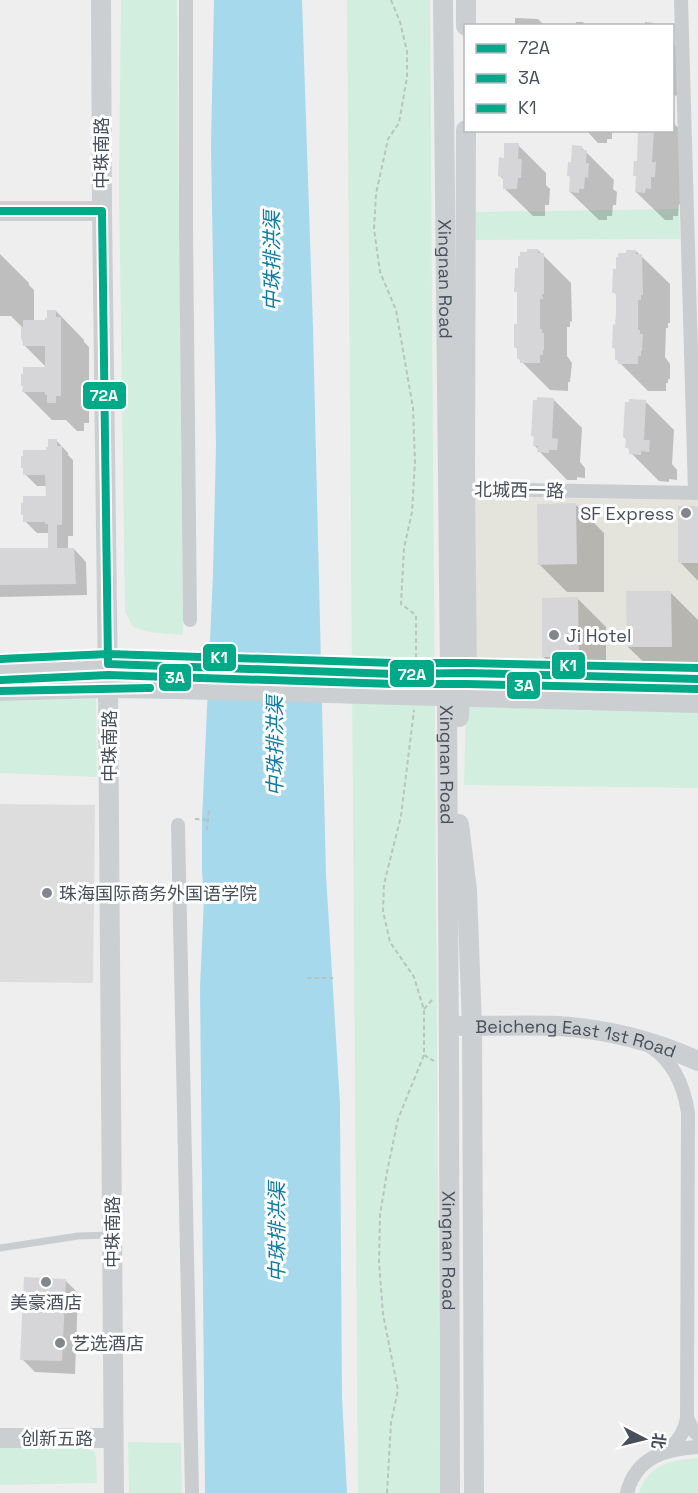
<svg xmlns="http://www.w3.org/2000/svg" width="698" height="1493" font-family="'Space Grotesk','Noto Sans SC',sans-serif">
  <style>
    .commercial { fill: #e4e3dc }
    .education { fill: #ddddde }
    .green { fill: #d2eedf }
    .water { fill: #a7d9ec }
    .shadow { fill: #0003 }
    .building { fill: #d6d6d8 }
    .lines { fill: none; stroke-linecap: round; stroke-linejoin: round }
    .path { stroke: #b7c4c0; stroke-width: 2; stroke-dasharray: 4.5 3; stroke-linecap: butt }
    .lane { stroke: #cacdcf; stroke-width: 7 }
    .street { stroke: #cacdcf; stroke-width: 14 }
    .secondary { stroke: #cccfd1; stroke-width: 20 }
    .bus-1-casing { stroke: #fff; stroke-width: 12 }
    .bus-2-casing { stroke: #fff; stroke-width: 12 }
    .bus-3-casing { stroke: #fff; stroke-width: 12 }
    .bus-1 { stroke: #0a8; stroke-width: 8 }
    .bus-2 { stroke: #0a8; stroke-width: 8 }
    .bus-3 { stroke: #0a8; stroke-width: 8 }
    .poi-dot { fill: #81878e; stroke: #fff; stroke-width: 2 }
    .labels { text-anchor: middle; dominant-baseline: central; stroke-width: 6; stroke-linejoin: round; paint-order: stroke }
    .street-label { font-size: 18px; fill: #464f5b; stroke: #fff }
    .poi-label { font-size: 18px; fill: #464f5b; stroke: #fff; text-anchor: start }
    .water-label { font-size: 20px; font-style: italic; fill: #0d7ca6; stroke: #fff }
    .line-badge { stroke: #fff; stroke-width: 2 }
    .badge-label { font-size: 16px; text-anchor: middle; font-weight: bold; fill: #fff }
  </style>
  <rect width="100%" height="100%" fill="#efeeee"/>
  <!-- commercial -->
  <path class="commercial" d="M470 497 698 500V672L472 667Z"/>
  <!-- education -->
  <path class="education" d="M0 804 95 805 93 983 0 982Z"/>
  <!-- green -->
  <g class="green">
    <path d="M121 0H177L183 635 148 632 133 627 125 612 119 184Z"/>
    <path d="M347 0H430L440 1493H358Z"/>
    <path d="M679 209 680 239 475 240 474 212Z"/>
    <path d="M96 699 97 777 0 773V701Z"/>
    <path d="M466 703 698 711V788L464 785Z"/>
    <path d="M128 1442 181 1443 182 1493H129Z"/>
    <path d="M0 1448H84L94 1451 96 1457 97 1483 0 1485Z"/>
    <path d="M698 1458V1493H639C648 1464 672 1460 698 1458Z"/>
  </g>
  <!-- water -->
  <path class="water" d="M214 0H302L313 328 326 875 340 1104 342 1397 347 1493H205L200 988 204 898 202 871V820L213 574 216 446 211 145Z"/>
  <!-- shadow -->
  <g class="shadow">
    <path d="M515 18 538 19 545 26H515Z"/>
    <path d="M576 22H583L586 26H575Z"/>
    <path d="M645 22 653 23 655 26H644Z"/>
    <path d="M672 42 686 55 678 96 672 95Z"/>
    <path d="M672 122 683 132 682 205 679 204 678 216H673V220H665L636 192 637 178 635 175 638 163 640 130H672Z"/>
    <path d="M586 130H612V139H607V143H598Z"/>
    <path d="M518 145 546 173V185L550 189 549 205H545V216H533L504 188 505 181 500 176 505 159Z"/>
    <path d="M581 147 614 180 613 189 617 192 616 205H613L612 216H607V220H599L570 192 571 178 569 176 572 163Z"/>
    <path d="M538 250 571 283 572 322 570 321V327H567V356L572 363 570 382H568V391L550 390 518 358V349L515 347 518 325 519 294 516 291 519 269Z"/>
    <path d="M636 251 670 284V323H668V328H666L665 357 670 364V379H668V383H666V391H648L616 359V350L614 348 617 326V295L614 292 617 270Z"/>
    <path d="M0 254 29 283V285L34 290V322H47L56 311 84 340V342L89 347V423H84V431H77L66 420H52L24 392 48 369 24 345 22 338V327L11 316H0Z"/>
    <path d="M554 400 582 428 580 462 585 468V478L577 477V480H567L539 451V450L535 446V438L532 435Z"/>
    <path d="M646 402 674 430 672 464 677 470V480L669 479V482L659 481 631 453V451L627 447V440L624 437Z"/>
    <path d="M56 440 68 453V455L73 460V536H68V549H74L86 562 87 595 0 597V550L49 549V533H37L25 521 47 498V486H37L25 474Z"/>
    <path d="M576 505 604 533V592H567L539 564Z"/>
    <path d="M698 508V581L680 562Z"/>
    <path d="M670 592 698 620V674L657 675 628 647Z"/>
    <path d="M578 599 606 627V684L572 685 544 657Z"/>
    <path d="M65 1280 78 1293 75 1374 35 1372 22 1359Z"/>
  </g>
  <!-- building -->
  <g class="building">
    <path d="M638 130H654L652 162H656L655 177H651V189L646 188 645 193 635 192 636 176H633L634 161H637Z"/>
    <path d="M504 143H519L518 159H522L521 178H518L517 189H503V177L498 176 499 157 504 158Z"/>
    <path d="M572 145 582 146V150H587L586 163H589L588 178 585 177 584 189H579V193L569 192 570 176H567L568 162H571Z"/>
    <path d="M527 249H538V253H544V294H542L543 299H540V329H542V333H544V350H543V355H540V363H520V359H517V347H514V324H517V292H514L515 268H518V256H520V252H527Z"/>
    <path d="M626 250H636V254H642L643 295H641V300H638V330H640V334H643L642 351H641V356H638V364H618V360H615V348H612L613 324 615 325 616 313V293H612L613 269H616V257H618V253H626Z"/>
    <path d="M47 310H56V317H61V396H56V403H47V395H45V392H22L23 386H21V374H23V367H45V346H23L22 339H21V327H23V320H45V318H47Z"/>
    <path d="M537 397 554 398 552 438 558 439 557 450H549V453L537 452 538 446H533L534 436H531L533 400H537Z"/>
    <path d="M629 399 646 400 644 440H650L649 452 641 451V455L629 454V448H625L626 438 623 437 625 402H629Z"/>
    <path d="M48 439H57V446H62V525H57V548H74L76 584 0 585V548H48V524H45V522H23V515H21V503H23V496H46L45 475H23V468H21V456H23V450H46V447H48Z"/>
    <path d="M576 503 577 564 538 565 537 504Z"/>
    <rect x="678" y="506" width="20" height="57"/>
    <path d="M626 591H671L672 647H627Z"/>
    <path d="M578 597 579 657H542V598Z"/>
    <path d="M24 1277 66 1279 62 1361 20 1360Z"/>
  </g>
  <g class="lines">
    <!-- path -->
    <g class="path">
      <path d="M391 0 400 22 407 51V77L399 123 388 139 376 194 374 229 380 272 396 310 413 408 415 462 412 512 404 548 401 604 416 615V659"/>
      <path d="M195 819 208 820"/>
      <path d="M207 830 209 810"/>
      <path d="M307 978H333"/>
      <path d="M424 1009 432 1000"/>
      <path d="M424 1055 434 1061"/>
      <path d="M387 1493 391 1423 398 1390 383 1314 379 1262 380 1215 387 1172 398 1119 424 1055V1010L414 977 390 942 383 911 384 884 401 816 414 710"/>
    </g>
    <!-- lane -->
    <path class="lane" d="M0 1248 78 1236 109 1235"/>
    <!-- street -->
    <g class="street">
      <path d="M186 0V228L190 620"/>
      <path d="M681 0 695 493"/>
      <path d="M459 489 698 493"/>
      <path d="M178 825 192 1493"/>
      <path d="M651 1047C674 1062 684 1086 688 1113L687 1418C684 1432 679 1441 667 1450"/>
      <path d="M687 1418 693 1430 698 1435"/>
      <path d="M627 1493C636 1457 665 1449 698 1447"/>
    </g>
    <!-- secondary -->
    <g class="secondary">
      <path d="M101 0 102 211 108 688 114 1493"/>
      <path id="s1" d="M443 0 450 673 447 696 449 1066 450 1493"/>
      <path d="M466 26V0"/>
      <path d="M0 211H102"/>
      <path d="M0 670 108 664 394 674 467 673 698 679"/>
      <path d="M0 691 108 688 176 689 698 703"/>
      <path d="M459 717 460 696 467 673 465 489 466 130"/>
      <path d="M459 824 467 890 472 1026 474 1493"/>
      <path id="s2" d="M461 1026C493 1026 526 1025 558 1026 606 1029 654 1041 698 1061"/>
      <path d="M0 1438H113"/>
    </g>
    <defs>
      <g id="bus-1">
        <path d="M0 211H102L108 664 394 674 467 673 698 679"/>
        <path d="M0 691 150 688"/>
      </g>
      <path id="bus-2" d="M1 680 108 675 394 684H467L698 689"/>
      <path id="bus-3" d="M0 659 108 654 394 663H467L698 668"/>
    </defs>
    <!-- bus-1 casing -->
    <use href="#bus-1" class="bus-1-casing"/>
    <!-- bus-2 casing -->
    <use href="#bus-2" class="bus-2-casing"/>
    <!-- bus-3 casing -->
    <use href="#bus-3" class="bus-3-casing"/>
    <!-- bus-1 -->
    <use href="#bus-1" class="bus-1"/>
    <!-- bus-2 -->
    <use href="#bus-2" class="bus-2"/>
    <!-- bus-3 -->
    <use href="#bus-3" class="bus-3"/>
  </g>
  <!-- markers -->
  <g class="poi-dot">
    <circle cx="686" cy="513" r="6"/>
    <circle cx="554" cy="635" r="6"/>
    <circle cx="47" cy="893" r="6"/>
    <circle cx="46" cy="1282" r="6"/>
    <circle cx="60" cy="1343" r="6"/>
  </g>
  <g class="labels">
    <!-- street labels -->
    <g class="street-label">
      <text transform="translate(101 153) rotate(-90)">中珠南路</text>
      <text stroke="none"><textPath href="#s1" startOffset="279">Xingnan Road</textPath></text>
      <text transform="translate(519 490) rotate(1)">北城西一路</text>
      <text transform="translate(109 746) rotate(-90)">中珠南路</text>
      <text stroke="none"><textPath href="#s1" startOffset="765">Xingnan Road</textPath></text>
      <text stroke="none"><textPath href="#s2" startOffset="116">Beicheng East 1st Road</textPath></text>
      <text transform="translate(112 1232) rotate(-90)">中珠南路</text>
      <text stroke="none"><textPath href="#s1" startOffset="1251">Xingnan Road</textPath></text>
      <text x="57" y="1438">创新五路</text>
    </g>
    <!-- poi labels -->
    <g class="poi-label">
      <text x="674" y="513" text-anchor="end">SF Express</text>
      <text x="566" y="635">Ji Hotel</text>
      <text x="59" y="893">珠海国际商务外国语学院</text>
      <text x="46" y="1302" text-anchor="middle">美豪酒店</text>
      <text x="72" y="1343">艺选酒店</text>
    </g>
    <!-- water labels -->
    <g class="water-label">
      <text transform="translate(272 261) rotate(-90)">中珠排洪渠</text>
      <text transform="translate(275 746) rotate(-90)">中珠排洪渠</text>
      <text transform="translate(277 1232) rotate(-90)">中珠排洪渠</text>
    </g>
  </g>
  <g class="line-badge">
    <rect x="82" y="381" width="45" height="29" rx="6" fill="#0a8"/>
    <rect x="202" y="643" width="35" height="29" rx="6" fill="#0a8"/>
    <rect x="551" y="651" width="35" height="29" rx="6" fill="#0a8"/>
    <rect x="389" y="659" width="46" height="29" rx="6" fill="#0a8"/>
    <rect x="158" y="663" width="34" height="29" rx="6" fill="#0a8"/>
    <rect x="506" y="671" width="35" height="29" rx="6" fill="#0a8"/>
  </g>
  <g class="badge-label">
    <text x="104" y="401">72A</text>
    <text x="219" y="663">K1</text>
    <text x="568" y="671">K1</text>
    <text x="412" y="680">72A</text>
    <text x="175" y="683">3A</text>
    <text x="524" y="691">3A</text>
  </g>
  <!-- legend -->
  <rect x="464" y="24" width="210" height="108" fill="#ffffff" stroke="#b5b9bd" stroke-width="1.5"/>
  <rect x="476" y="44" width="30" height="9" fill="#00aa88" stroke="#b5b9bd" stroke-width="1.5"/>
  <text x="518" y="54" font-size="18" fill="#464f5b">72A</text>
  <rect x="476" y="74" width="30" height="9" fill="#00aa88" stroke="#b5b9bd" stroke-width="1.5"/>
  <text x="518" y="84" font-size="18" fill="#464f5b">3A</text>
  <rect x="476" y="104" width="30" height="9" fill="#00aa88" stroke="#b5b9bd" stroke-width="1.5"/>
  <text x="518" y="114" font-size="18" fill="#464f5b">K1</text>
  <!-- north arrow -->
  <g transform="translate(644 1439) rotate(97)" stroke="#ffffff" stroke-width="4.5" paint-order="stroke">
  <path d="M0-4.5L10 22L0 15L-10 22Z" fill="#464f5b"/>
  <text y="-9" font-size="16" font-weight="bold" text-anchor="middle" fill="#464f5b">北</text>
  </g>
</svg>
